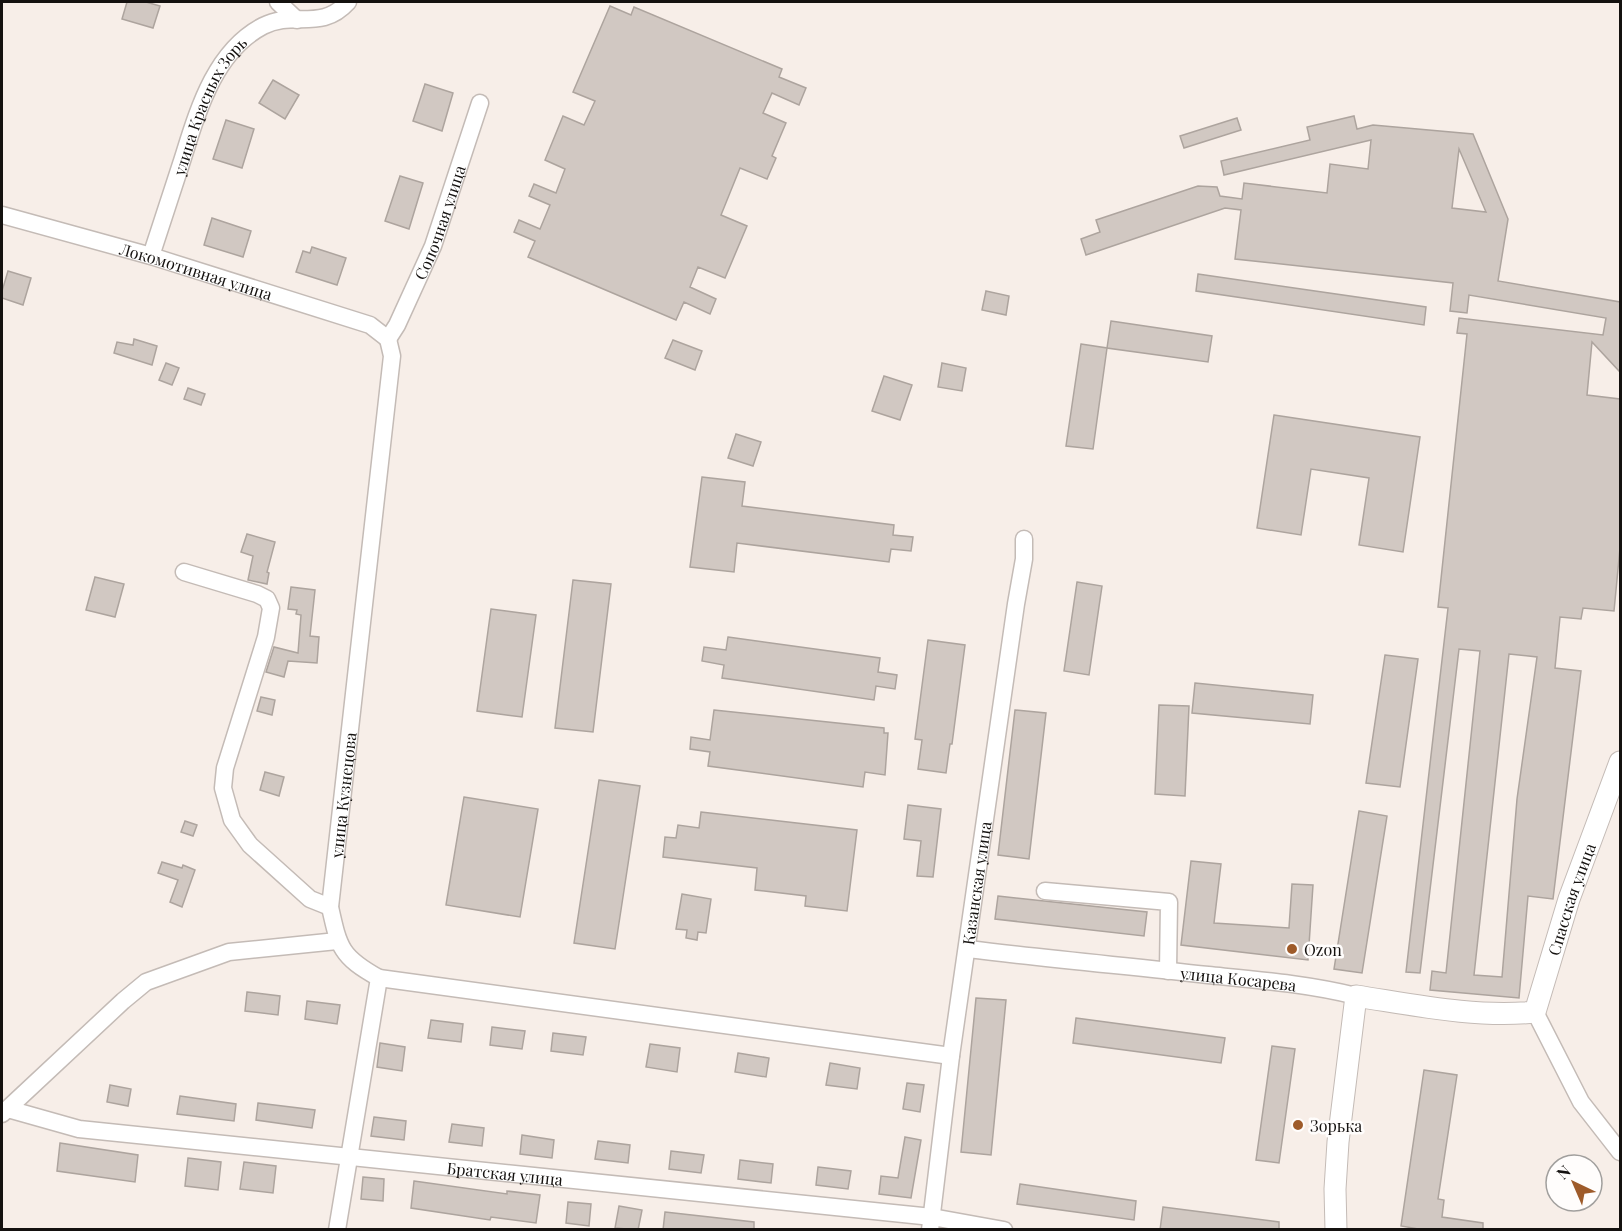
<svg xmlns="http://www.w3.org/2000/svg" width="1622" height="1231" font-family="'Playfair Display',serif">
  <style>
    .building { fill: #d1c8c2; stroke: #ada49e; stroke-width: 1.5; fill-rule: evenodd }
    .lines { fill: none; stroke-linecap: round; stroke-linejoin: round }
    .minor-casing { stroke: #c4bbb6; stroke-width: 19 }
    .tertiary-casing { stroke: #c4bbb6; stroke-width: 23 }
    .minor { stroke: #fff; stroke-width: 16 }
    .tertiary { stroke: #fff; stroke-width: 21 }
    .poi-dot { fill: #9e5b2a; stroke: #fffdfc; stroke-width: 2 }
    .labels { text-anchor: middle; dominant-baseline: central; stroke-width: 5; stroke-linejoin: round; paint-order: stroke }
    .street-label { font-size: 16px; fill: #14110f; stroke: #fffdfc }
    .poi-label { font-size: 16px; fill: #14110f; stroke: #fffdfc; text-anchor: start }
  </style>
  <rect width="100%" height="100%" fill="#f7eee8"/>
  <!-- building -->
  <g class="building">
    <path d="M127 2H146L160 6 153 28 122 19Z"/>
    <path d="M610 6 631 15 634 7 782 69 779 77 806 88 799 105 772 93 763 113 786 123 772 156 776 158 767 179 740 168 721 215 747 226 725 278 698 267 690 287 716 299 710 314 684 302 676 320 528 257 535 241 514 232 519 220 540 229 550 205 529 196 534 184 556 193 565 169 545 160 563 116 584 125 595 101 573 92Z"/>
    <path d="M273 80 299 95 285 119 259 103Z"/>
    <path d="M425 84 453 93 442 131 413 121Z"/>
    <path d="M1354 116 1357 129 1373 125 1473 134 1508 219 1498 281 1620 302V372L1592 342 1587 395 1620 399V548L1614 611 1583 608 1581 619 1560 617 1555 668 1581 671 1553 899 1528 896 1519 998 1430 990 1432 971 1446 973 1480 651 1459 649 1420 973 1406 972 1448 608 1438 607 1467 334 1457 333 1459 318 1603 335 1606 318 1469 295 1467 313 1450 311 1453 283 1235 259 1241 210 1225 208 1086 255 1081 239 1100 232 1096 220 1198 186 1217 187 1220 196 1242 199 1244 183 1327 193 1330 164 1368 169 1371 140 1224 175 1221 161 1310 140 1307 127ZM1459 149 1486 212 1452 208ZM1509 654 1537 657 1517 799 1502 977 1474 975Z"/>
    <path d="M1237 118 1241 130 1184 148 1180 136Z"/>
    <path d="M226 120 254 129 242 168 213 159Z"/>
    <path d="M400 176 423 183 409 229 385 221Z"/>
    <path d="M212 218 251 231 243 257 204 245Z"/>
    <path d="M312 247 346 258 337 285 296 272 303 251 310 253Z"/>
    <path d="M8 271 31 278 23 305 2 298V291Z"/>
    <path d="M1198 274 1426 307 1424 325 1196 291Z"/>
    <path d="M986 291 1009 296 1006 315 982 310Z"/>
    <path d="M1111 321 1212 336 1208 362 1107 348Z"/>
    <path d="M134 339 157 346 152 365 114 353 117 342 133 345Z"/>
    <path d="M673 340 702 351 695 370 665 358Z"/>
    <path d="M1081 344 1107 348 1093 449 1066 446Z"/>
    <path d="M166 363 179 368 172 385 159 380Z"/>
    <path d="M942 363 966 368 962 391 938 387Z"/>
    <path d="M884 376 912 385 900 420 872 411Z"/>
    <path d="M188 388 205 394 201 405 184 399Z"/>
    <path d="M1274 415 1420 437 1403 552 1359 545 1369 478 1311 469 1301 535 1257 528Z"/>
    <path d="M736 434 761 442 753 466 728 458Z"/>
    <path d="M702 477 745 482 742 506 894 525 893 535 913 537 911 551 891 549 889 562 737 543 734 572 690 567Z"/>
    <path d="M247 534 275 542 267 572 269 573 267 584 248 580 253 556 241 552Z"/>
    <path d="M95 577 124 584 115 617 86 610Z"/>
    <path d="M573 580 611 584 593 732 555 728Z"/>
    <path d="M1077 582 1102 586 1089 675 1064 671Z"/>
    <path d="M291 587 315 590 310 636 319 637 317 663 288 661 284 677 266 672 274 647 298 653 301 615 296 614 297 610 288 609Z"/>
    <path d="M491 609 536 615 522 717 477 711Z"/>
    <path d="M728 637 880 658 878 672 897 675 895 689 876 686 874 700 722 678 724 665 702 661 704 647 726 650Z"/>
    <path d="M928 640 965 645 952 744H950L946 773 918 769 922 740 915 739Z"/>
    <path d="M1385 655 1418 659 1400 787 1366 783Z"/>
    <path d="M1195 683 1313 695 1310 724 1192 713Z"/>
    <path d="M261 697 275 700 272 715 257 711Z"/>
    <path d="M1159 705 1189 706 1185 796 1155 794Z"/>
    <path d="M714 710 884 728V733H888L885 775 865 772 863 787 708 766 710 752 690 749 691 737 710 740Z"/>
    <path d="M1015 710 1046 713 1029 859 998 855Z"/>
    <path d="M265 772 284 777 279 796 260 790Z"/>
    <path d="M599 780 640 786 615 949 574 943Z"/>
    <path d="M464 797 538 809 520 917 446 905Z"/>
    <path d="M908 805 941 809 933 877 917 876 921 841 904 839Z"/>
    <path d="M1359 811 1387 816 1362 973 1334 969Z"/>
    <path d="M701 812 857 830 847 911 805 906 806 896 755 890 757 868 663 857 665 837 676 838 678 825 699 828Z"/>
    <path d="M185 821 197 825 193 836 181 832Z"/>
    <path d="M1191 861 1221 864 1214 923 1289 928 1292 884 1313 885 1308 960 1181 945Z"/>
    <path d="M162 862 182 868 183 865 195 870 182 907 170 902 178 880 158 873Z"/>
    <path d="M682 894 711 899 706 933 698 932 697 940 686 938 687 930 676 929Z"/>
    <path d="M998 896 1147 912 1144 936 995 919Z"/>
    <path d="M247 992 280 996 278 1015 245 1011Z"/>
    <path d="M976 998 1006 1000 991 1155 961 1152Z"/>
    <path d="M307 1001 340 1005 337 1024 305 1019Z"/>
    <path d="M1076 1018 1225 1038 1221 1063 1073 1043Z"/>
    <path d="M431 1020 463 1024 461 1042 428 1038Z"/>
    <path d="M492 1027 525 1031 522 1049 490 1045Z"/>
    <path d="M553 1033 586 1037 583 1055 551 1051Z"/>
    <path d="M380 1043 405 1047 402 1071 377 1067Z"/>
    <path d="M650 1044 680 1048 677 1072 646 1067Z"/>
    <path d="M1272 1046 1295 1049 1279 1163 1256 1160Z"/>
    <path d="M738 1053 769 1058 766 1077 735 1072Z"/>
    <path d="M830 1063 860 1068 857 1089 826 1085Z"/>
    <path d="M1424 1070 1457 1075 1438 1199 1444 1200 1442 1217 1483 1223V1230H1424L1401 1226Z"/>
    <path d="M907 1083 924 1085 920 1112 903 1109Z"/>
    <path d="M110 1085 131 1089 128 1106 107 1102Z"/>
    <path d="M180 1096 236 1104 234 1121 177 1114Z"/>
    <path d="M258 1103 315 1110 312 1128 256 1120Z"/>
    <path d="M374 1117 406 1121 404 1140 371 1136Z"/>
    <path d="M452 1124 484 1128 482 1146 449 1142Z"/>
    <path d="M522 1135 554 1140 552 1158 520 1154Z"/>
    <path d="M905 1137 921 1140 911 1198 879 1194 881 1176 898 1178Z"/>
    <path d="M598 1141 630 1145 628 1163 595 1159Z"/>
    <path d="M60 1143 138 1155 135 1182 57 1171Z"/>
    <path d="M671 1151 704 1155 701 1173 669 1169Z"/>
    <path d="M188 1158 221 1162 218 1190 185 1186Z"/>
    <path d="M740 1160 773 1164 771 1183 738 1179Z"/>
    <path d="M244 1162 276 1166 273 1193 240 1189Z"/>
    <path d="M818 1167 851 1171 848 1189 816 1185Z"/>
    <path d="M363 1177 384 1179 383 1201 361 1199Z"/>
    <path d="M414 1181 507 1194V1191L540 1195 536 1223 491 1217 490 1220 411 1208Z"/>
    <path d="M1020 1184 1136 1201 1134 1220 1017 1204Z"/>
    <path d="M568 1202 591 1204 589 1226 566 1223Z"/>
    <path d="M619 1206 642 1210 638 1230 615 1228Z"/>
    <path d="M1163 1207 1279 1222V1230H1160Z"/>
    <path d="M665 1212 754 1222V1230H663Z"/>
  </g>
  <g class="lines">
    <defs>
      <g id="minor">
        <path d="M278 2 297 20"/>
        <path id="s1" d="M2 215 151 256 370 325 388 339"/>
        <path id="s2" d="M151 256C161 225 171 195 181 164 197 114 213 52 263 26 294 10 321 32 348 2"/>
        <path id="s3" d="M388 339 397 325 433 246 480 103"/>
        <path d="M184 572 257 594 267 599 271 608 266 637 225 768 223 788 232 820 250 845 310 899 330 907"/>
        <path d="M1045 891 1169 902 1168 971"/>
        <path id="s4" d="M968 949C1048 959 1128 966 1208 975 1258 980 1308 984 1356 996"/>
        <path d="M379 978 951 1056"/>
        <path d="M1535 1012 1581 1102 1620 1152"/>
        <path id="s5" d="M8 1109 79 1129 932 1217 1004 1230"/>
        <path d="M2 1114 123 1001 146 982 229 952 337 941"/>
        <path id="s6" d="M337 1230 379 978C341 957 339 948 330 907L392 356 388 339"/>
        <path id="s7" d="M930 1230 951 1056 1016 604 1024 559V539"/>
      </g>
      <g id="tertiary">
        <path id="s8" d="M1336 1230 1335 1189 1338 1142 1356 996C1415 1005 1476 1018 1535 1012L1569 899 1620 762"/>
      </g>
    </defs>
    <!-- minor casing -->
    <use href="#minor" class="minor-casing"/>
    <!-- tertiary casing -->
    <use href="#tertiary" class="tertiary-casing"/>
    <!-- minor -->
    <use href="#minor" class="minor"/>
    <!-- tertiary -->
    <use href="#tertiary" class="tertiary"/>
  </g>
  <!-- markers -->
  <g class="poi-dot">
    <circle cx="1292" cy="949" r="6"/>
    <circle cx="1298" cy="1125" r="6"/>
  </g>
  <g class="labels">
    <!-- street labels -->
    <g class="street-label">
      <text stroke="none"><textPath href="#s2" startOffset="162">улица Красных Зорь</textPath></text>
      <text stroke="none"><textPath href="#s3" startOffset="128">Сопочная улица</textPath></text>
      <text stroke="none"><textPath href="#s1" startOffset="202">Локомотивная улица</textPath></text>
      <text stroke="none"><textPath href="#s6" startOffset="459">улица Кузнецова</textPath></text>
      <text stroke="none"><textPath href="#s7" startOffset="350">Казанская улица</textPath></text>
      <text stroke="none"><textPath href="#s8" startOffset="534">Спасская улица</textPath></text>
      <text stroke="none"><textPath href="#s4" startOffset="272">улица Косарева</textPath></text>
      <text stroke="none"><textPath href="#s5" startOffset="502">Братская улица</textPath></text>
    </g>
    <!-- poi labels -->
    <g class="poi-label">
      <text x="1304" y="949">Ozon</text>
      <text x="1310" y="1125">Зорька</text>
    </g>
  </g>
  <!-- border -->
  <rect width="1622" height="1231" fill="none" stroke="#14110f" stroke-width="6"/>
  <!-- north arrow -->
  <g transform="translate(1574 1183) rotate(316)"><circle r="28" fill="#fffdfc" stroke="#a19f9d" stroke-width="1.5"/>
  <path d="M0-4.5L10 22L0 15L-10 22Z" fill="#9e5b2a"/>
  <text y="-9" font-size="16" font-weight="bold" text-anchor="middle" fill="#14110f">N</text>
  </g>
</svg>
